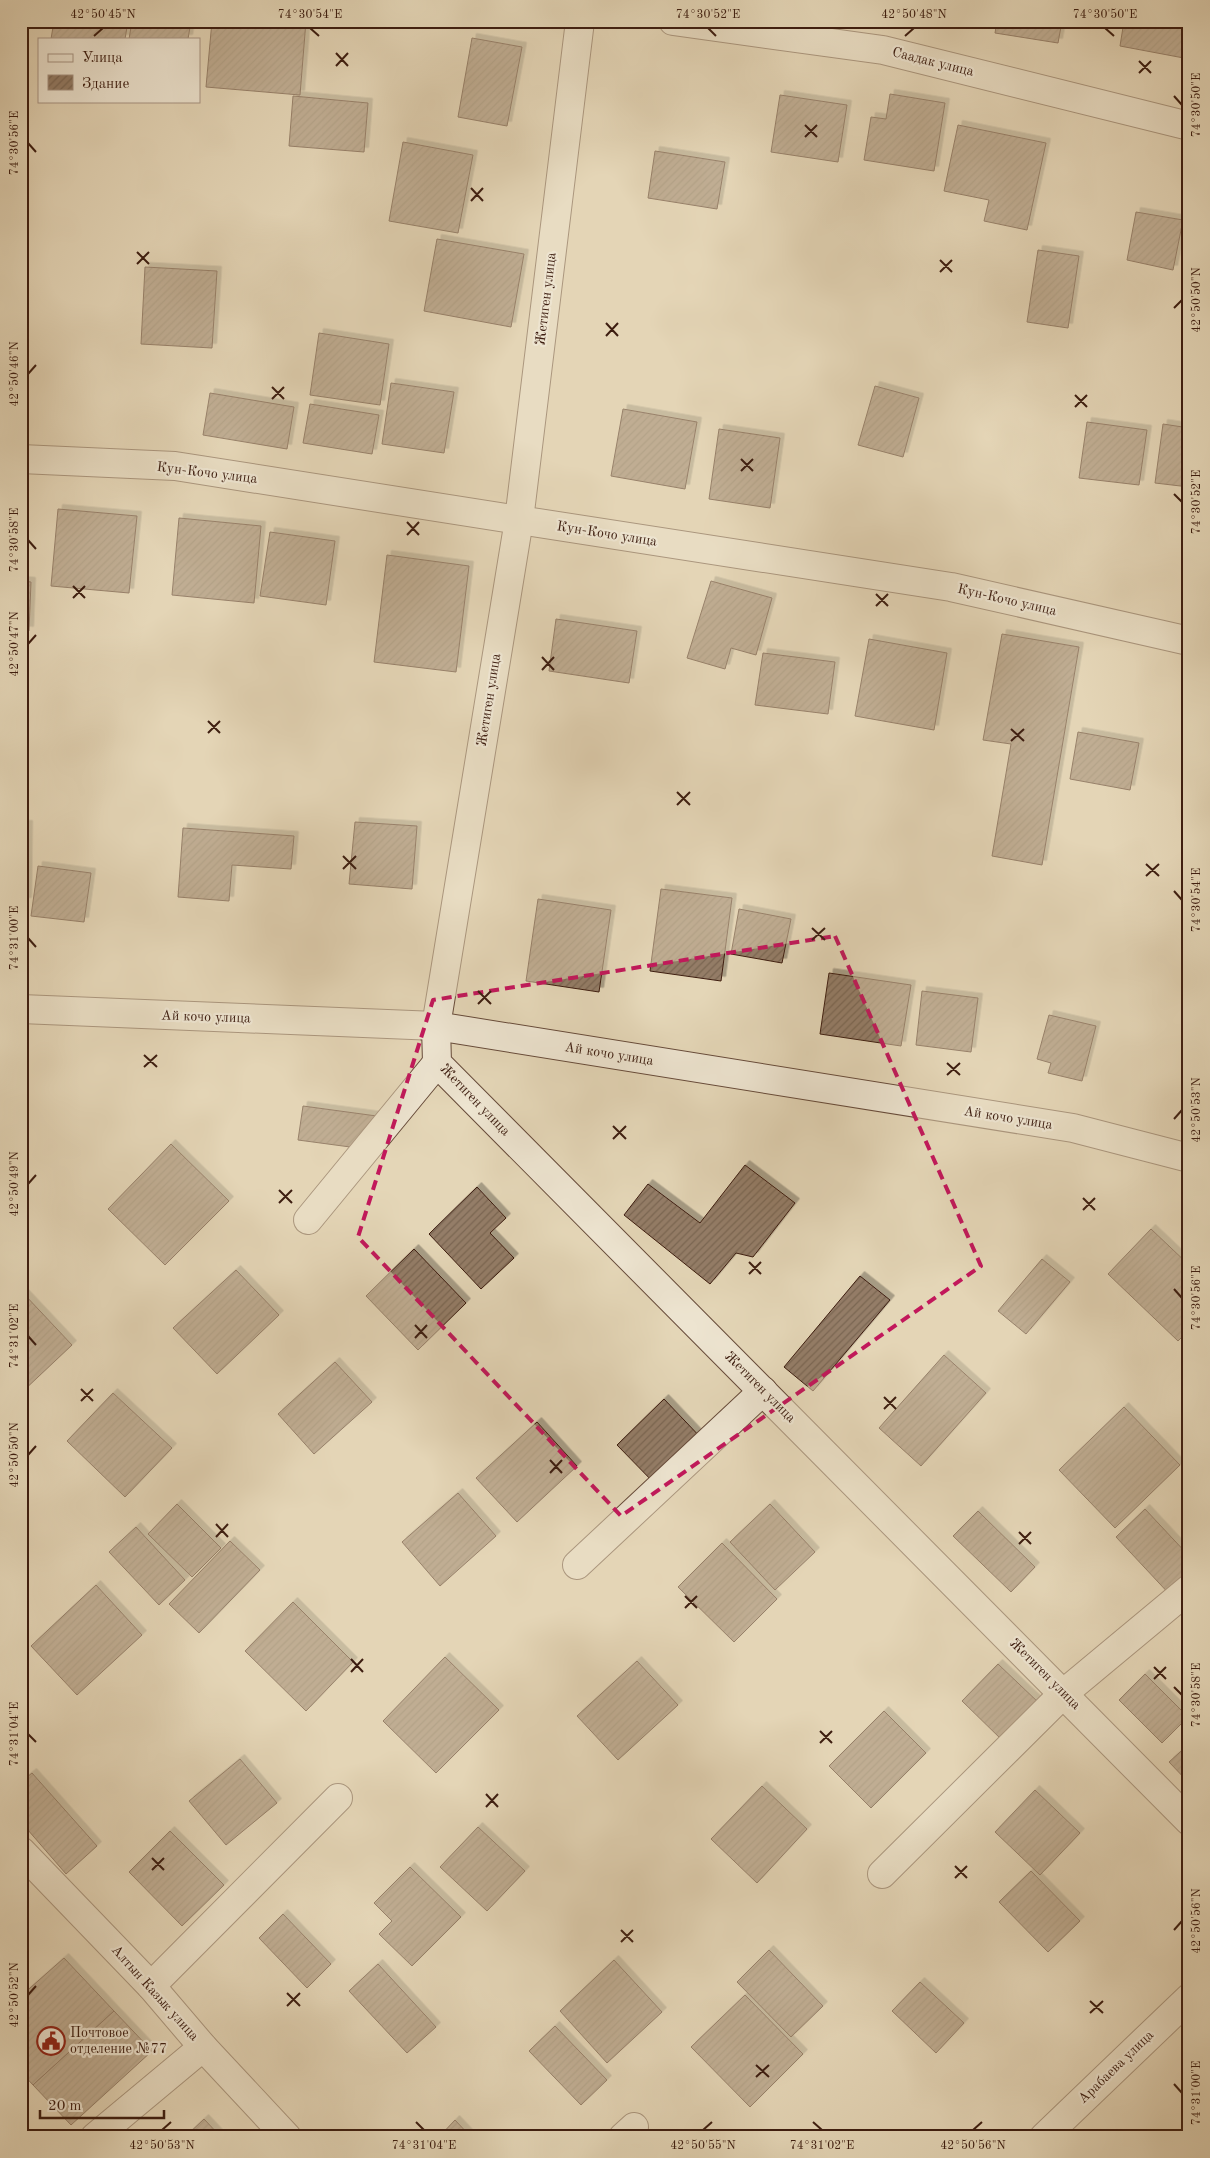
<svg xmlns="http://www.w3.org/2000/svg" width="1210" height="2158" font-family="'Old Standard TT',serif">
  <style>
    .building { fill: url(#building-hatch); stroke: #3d1d10; filter: url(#shadow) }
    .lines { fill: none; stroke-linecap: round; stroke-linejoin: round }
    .minor-casing { stroke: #674b3a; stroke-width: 30 }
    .minor { stroke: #ede4d0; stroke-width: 28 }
    .marked { fill: none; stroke: #c2185b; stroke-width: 4; stroke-dasharray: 10 6; stroke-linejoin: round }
    .ticks { fill: none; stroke: #3d1d10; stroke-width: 2 }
    .labels { text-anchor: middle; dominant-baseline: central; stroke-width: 4.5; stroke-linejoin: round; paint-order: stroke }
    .street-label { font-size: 14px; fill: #3d1d10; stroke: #ede4d0 }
    .poi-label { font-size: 14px; fill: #3d1d10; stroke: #ede4d0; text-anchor: start }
    .neatline { fill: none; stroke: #3d1d10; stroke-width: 2 }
    .ticks-label { font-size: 12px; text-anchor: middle; fill: #3d1d10 }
  </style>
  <defs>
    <pattern id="building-hatch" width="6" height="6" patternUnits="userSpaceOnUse" patternTransform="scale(1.25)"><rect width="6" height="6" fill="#947d67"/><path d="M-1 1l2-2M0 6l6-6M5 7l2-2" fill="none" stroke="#7a6653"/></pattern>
    <filter id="shadow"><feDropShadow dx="4.5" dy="-4.5" stdDeviation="0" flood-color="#0004"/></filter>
  </defs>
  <rect width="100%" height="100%" fill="#e4d6b7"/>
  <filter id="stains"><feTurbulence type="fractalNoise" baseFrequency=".004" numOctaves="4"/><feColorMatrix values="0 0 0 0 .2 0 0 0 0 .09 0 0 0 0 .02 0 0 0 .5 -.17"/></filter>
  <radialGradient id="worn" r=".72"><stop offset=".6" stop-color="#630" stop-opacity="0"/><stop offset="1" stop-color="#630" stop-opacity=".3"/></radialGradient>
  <!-- building -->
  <g class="building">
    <path d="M54 21H128L125 39H51Z"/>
    <path d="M132 21H191L188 39H129Z"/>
    <path d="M212 21H306L300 95 206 87Z"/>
    <path d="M997 21H1062L1058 43 995 33Z"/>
    <path d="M1124 21H1189V59L1120 46Z"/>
    <path d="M472 38 522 47 507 126 458 117Z"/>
    <path d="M890 94 945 103 934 171 864 160 871 117 886 119Z"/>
    <path d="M780 95 847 105 838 162 771 152Z"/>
    <path d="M293 96 368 103 364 152 289 146Z"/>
    <path d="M958 125 1046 143 1027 230 984 221 989 200 944 191Z"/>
    <path d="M403 142 473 155 458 233 389 221Z"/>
    <path d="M655 151 725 162 717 209 648 198Z"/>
    <path d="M1136 212 1183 220 1173 270 1127 260Z"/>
    <path d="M437 239 524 254 511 327 424 311Z"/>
    <path d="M1038 250 1079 256 1068 328 1027 322Z"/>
    <path d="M145 267 217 271 212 348 141 344Z"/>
    <path d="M319 333 389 344 380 405 310 395Z"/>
    <path d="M391 383 454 392 444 453 382 444Z"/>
    <path d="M875 386 919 398 903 457 858 445Z"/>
    <path d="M210 393 294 407 287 449 203 435Z"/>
    <path d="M310 404 379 415 372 454 303 443Z"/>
    <path d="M623 409 697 422 685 489 611 476Z"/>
    <path d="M1087 422 1147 430 1139 485 1079 478Z"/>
    <path d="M1163 424 1189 428V487L1155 483Z"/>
    <path d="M719 429 780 438 770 508 709 499Z"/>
    <path d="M58 509 137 516 129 593 51 586Z"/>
    <path d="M179 518 261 526 254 603 172 595Z"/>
    <path d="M270 532 335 541 326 605 260 596Z"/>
    <path d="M387 555 469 566 456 672 374 662Z"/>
    <path d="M21 581 31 582 29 631 21 630Z"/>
    <path d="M711 581 772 598 756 655 731 648 725 669 687 658Z"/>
    <path d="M556 619 637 631 629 683 549 671Z"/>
    <path d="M1002 634 1079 647 1042 865 992 856 1011 744 983 740Z"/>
    <path d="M869 639 947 653 934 730 855 716Z"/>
    <path d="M763 653 835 662 828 714 755 705Z"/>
    <path d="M1078 732 1139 743 1130 790 1070 779Z"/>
    <path d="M355 822 417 826 412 889 349 884Z"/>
    <path d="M21 825H28L27 902H21Z"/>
    <path d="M183 828 294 836 291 869 232 865 229 901 178 897Z"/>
    <path d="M38 866 91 873 84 922 31 916Z"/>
    <path d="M661 889 732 898 721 981 650 971Z"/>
    <path d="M538 899 611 910 599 992 526 981Z"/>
    <path d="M739 909 791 919 782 963 731 954Z"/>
    <path d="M829 973 911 985 901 1046 820 1034Z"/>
    <path d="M922 991 978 998 971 1052 916 1045Z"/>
    <path d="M1049 1015 1096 1026 1082 1081 1048 1073 1051 1063 1037 1059Z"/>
    <path d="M303 1106 384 1117 380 1151 298 1140Z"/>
    <path d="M171 1144 229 1201 165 1265 108 1209Z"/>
    <path d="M745 1165 795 1203 753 1257 736 1253 710 1284 624 1215 648 1184 700 1223Z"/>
    <path d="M477 1187 506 1218 490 1233 514 1258 481 1289 429 1234Z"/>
    <path d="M1151 1229 1189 1265V1330L1178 1341 1108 1274Z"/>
    <path d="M414 1249 466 1303 418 1350 366 1296Z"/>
    <path d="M1042 1259 1070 1282 1026 1334 998 1311Z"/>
    <path d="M236 1270 279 1315 217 1374 173 1328Z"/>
    <path d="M860 1276 890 1300 813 1391 784 1367Z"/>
    <path d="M24 1294 72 1345 21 1393V1296Z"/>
    <path d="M944 1355 986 1393 921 1466 879 1428Z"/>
    <path d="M335 1362 372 1402 314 1454 278 1414Z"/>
    <path d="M113 1393 172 1448 125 1497 67 1441Z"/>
    <path d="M664 1399 705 1442 658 1487 617 1445Z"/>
    <path d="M1124 1407 1180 1465 1115 1528 1059 1470Z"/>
    <path d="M537 1422 577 1466 517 1522 476 1478Z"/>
    <path d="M458 1493 496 1536 440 1586 402 1542Z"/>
    <path d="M177 1504 221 1548 192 1577 148 1534Z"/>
    <path d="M770 1504 815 1552 775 1590 730 1542Z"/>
    <path d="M1145 1509 1189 1556V1583L1173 1598 1116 1537Z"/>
    <path d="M978 1511 1035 1567 1011 1592 953 1536Z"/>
    <path d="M136 1527 185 1580 159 1605 109 1552Z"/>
    <path d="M230 1541 260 1570 199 1633 169 1604Z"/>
    <path d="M722 1543 777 1599 734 1642 678 1587Z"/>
    <path d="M96 1585 142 1635 77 1695 31 1646Z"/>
    <path d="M293 1602 353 1662 306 1711 245 1651Z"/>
    <path d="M445 1657 499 1710 436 1773 383 1721Z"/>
    <path d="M637 1661 678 1705 618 1760 577 1716Z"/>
    <path d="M998 1664 1039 1703 1003 1741 962 1701Z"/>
    <path d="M1145 1674 1188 1717 1162 1743 1119 1700Z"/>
    <path d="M884 1711 926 1753 871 1808 829 1766Z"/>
    <path d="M1189 1744V1783L1169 1762Z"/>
    <path d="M240 1759 277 1803 226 1845 189 1801Z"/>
    <path d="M32 1773 97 1846 66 1874 21 1822V1782Z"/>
    <path d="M762 1786 807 1829 757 1883 711 1839Z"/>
    <path d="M1035 1790 1080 1833 1040 1875 995 1832Z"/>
    <path d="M478 1827 525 1871 487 1911 440 1867Z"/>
    <path d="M170 1831 224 1885 182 1926 129 1872Z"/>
    <path d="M410 1867 461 1917 412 1966 379 1934 392 1921 374 1903Z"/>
    <path d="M1031 1871 1080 1921 1048 1952 999 1902Z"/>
    <path d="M283 1914 331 1964 307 1988 259 1938Z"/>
    <path d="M769 1950 823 2006 791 2037 737 1982Z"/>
    <path d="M64 1958 114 2011 33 2085 21 2072V1996Z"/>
    <path d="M614 1960 662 2012 607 2063 560 2011Z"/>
    <path d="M378 1964 436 2027 407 2053 349 1991Z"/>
    <path d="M920 1982 964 2023 936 2053 892 2011Z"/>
    <path d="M745 1995 803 2054 750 2107 691 2047Z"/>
    <path d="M114 2011 152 2051 71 2125 33 2085Z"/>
    <path d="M555 2026 607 2080 581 2105 529 2051Z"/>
    <path d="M204 2119 221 2137H185Z"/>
    <path d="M455 2120 471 2137H439Z"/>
  </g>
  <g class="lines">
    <defs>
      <g id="minor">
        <path d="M580 21 519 520 436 1026 437 1063 1189 1821"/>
        <path d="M673 21 883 50 1189 126"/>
        <path d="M21 459 175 466 519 520 951 587 1189 641"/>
        <path d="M21 1009 436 1026 1073 1128 1189 1158"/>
        <path d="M308 1220 437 1063"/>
        <path d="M577 1565 763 1391"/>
        <path d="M21 1851 151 1986 203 2047 287 2137"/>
        <path d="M882 1874 1064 1693 1189 1589"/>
        <path d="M151 1986 338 1798"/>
        <path d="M95 2137 203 2047"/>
        <path d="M623 2137 634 2127"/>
        <path d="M1044 2137 1189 1998"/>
      </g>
    </defs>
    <!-- minor casing -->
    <use href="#minor" class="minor-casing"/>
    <!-- minor -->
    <use href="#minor" class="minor"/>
  </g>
  <!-- marked area -->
  <path d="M0 0H1210V2158H0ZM835 936 981 1266 621 1516 358 1237 433 1000Z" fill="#e4d6b7" fill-opacity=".55" fill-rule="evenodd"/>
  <path class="marked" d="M835 936 981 1266 621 1516 358 1237 433 1000Z"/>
  <!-- ticks -->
  <path class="ticks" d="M310 28 319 36M708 28 716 36M1105 28 1114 36M94 36 103 28M905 36 914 28M336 53 348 66M1139 61 1151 73M336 66 348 53M1139 73 1151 61M1174 96 1182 105M805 125 817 137M805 137 817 125M28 143 36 152M471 188 483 201M471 201 483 188M137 252 149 264M940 260 952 272M137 264 149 252M940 272 952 260M1174 308 1182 300M606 323 618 336M606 336 618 323M28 374 36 365M272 387 284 399M1075 395 1087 407M272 399 284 387M1075 407 1087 395M741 459 753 471M741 471 753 459M1174 494 1182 502M407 522 419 535M407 535 419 522M28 540 36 549M73 586 85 598M876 594 888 606M73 598 85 586M876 606 888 594M28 644 36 635M542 657 554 670M542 670 554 657M208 721 220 733M1011 729 1024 741M208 733 220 721M1011 741 1024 729M677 792 690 805M677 805 690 792M343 856 356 869M1146 864 1159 876M343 869 356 856M1146 876 1159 864M1174 891 1182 900M812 928 825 940M28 938 36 947M812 940 825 928M478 991 491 1004M478 1004 491 991M144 1055 157 1067M947 1063 960 1075M144 1067 157 1055M947 1075 960 1063M1174 1119 1182 1110M613 1126 626 1139M613 1139 626 1126M28 1184 36 1175M279 1190 292 1203M1083 1198 1095 1210M279 1203 292 1190M1083 1210 1095 1198M749 1262 761 1274M749 1274 761 1262M1174 1289 1182 1298M415 1325 427 1338M28 1336 36 1345M415 1338 427 1325M81 1389 93 1401M884 1397 896 1409M81 1401 93 1389M884 1409 896 1397M28 1455 36 1446M550 1460 562 1473M550 1473 562 1460M216 1524 228 1537M1019 1532 1031 1544M216 1537 228 1524M1019 1544 1031 1532M685 1596 697 1608M685 1608 697 1596M351 1659 363 1672M1154 1667 1166 1679M351 1672 363 1659M1154 1679 1166 1667M1174 1687 1182 1695M820 1731 832 1743M28 1734 36 1742M820 1743 832 1731M486 1794 498 1807M486 1807 498 1794M152 1858 164 1870M955 1866 967 1878M152 1870 164 1858M955 1878 967 1866M621 1930 633 1942M1174 1930 1182 1921M621 1942 633 1930M287 1993 300 2006M28 1995 36 1986M1090 2001 1103 2013M287 2006 300 1993M1090 2013 1103 2001M756 2065 769 2077M756 2077 769 2065M1174 2084 1182 2093M416 2122 424 2130M813 2122 822 2130M162 2130 171 2122M703 2130 712 2122M973 2130 982 2122"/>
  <!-- icons -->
  <defs>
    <symbol id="civic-ring" viewBox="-11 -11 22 22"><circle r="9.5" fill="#ede4d0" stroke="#8f2418" stroke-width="1.5"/><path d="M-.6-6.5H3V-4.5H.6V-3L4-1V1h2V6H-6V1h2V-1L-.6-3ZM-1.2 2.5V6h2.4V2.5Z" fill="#8f2418"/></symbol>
  </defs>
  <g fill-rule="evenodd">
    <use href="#civic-ring" x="35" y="2025" width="32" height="32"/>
  </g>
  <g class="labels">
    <!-- street labels -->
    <g class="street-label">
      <text transform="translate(933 62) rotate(14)">Саадак улица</text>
      <text transform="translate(546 299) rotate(-83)">Жетиген улица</text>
      <text transform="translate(207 473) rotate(7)">Кун-Кочо улица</text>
      <text transform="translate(607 534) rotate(9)">Кун-Кочо улица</text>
      <text transform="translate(1007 600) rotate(13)">Кун-Кочо улица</text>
      <text transform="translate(489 700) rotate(-81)">Жетиген улица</text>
      <text transform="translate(206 1017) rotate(2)">Ай кочо улица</text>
      <text transform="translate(609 1054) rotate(9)">Ай кочо улица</text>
      <text transform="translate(475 1100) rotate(46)">Жетиген улица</text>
      <text transform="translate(1008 1118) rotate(9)">Ай кочо улица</text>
      <text transform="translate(760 1387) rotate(45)">Жетиген улица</text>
      <text transform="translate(1045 1674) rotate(45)">Жетиген улица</text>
      <text transform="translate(155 1993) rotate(48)">Алтын Казык улица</text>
      <text transform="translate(1116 2067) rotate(-44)">Арабаева улица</text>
    </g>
    <!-- poi labels -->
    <g class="poi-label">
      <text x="70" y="2033">Почтовое<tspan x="70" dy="16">отделение №77</tspan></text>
    </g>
  </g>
  <!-- margin -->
  <rect width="1210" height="2158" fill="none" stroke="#e4d6b7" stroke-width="55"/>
  <!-- legend -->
  <rect x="38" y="38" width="162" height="65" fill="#ede4d0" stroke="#a79483"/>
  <rect x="48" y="54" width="25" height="8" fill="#ede4d0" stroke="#a79483"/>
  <text x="82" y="62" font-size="15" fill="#3d1d10">Улица</text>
  <rect x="48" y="75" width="25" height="15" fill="url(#building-hatch)" stroke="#a79483"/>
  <text x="82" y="88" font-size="15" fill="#3d1d10">Здание</text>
  <!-- scale -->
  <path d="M40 2110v8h124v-8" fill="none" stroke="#3d1d10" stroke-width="2.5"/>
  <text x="48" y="2110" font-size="15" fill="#3d1d10" stroke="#ede4d0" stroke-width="4" paint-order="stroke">20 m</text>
  <rect x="28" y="28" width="1154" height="2102" class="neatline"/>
  <g class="ticks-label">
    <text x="103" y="18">42°50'45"N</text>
    <text x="310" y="18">74°30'54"E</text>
    <text x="708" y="18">74°30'52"E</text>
    <text x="914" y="18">42°50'48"N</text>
    <text x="1105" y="18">74°30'50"E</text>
    <text transform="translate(1196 105) rotate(-90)" y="4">74°30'50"E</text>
    <text transform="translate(14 143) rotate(-90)" y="4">74°30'56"E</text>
    <text transform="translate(1196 300) rotate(-90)" y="4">42°50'50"N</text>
    <text transform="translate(14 374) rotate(-90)" y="4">42°50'46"N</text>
    <text transform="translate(1196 502) rotate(-90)" y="4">74°30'52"E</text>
    <text transform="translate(14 540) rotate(-90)" y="4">74°30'58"E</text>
    <text transform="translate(14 644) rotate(-90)" y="4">42°50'47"N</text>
    <text transform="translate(1196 900) rotate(-90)" y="4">74°30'54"E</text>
    <text transform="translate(14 938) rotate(-90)" y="4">74°31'00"E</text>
    <text transform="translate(1196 1110) rotate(-90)" y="4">42°50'53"N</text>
    <text transform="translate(14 1184) rotate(-90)" y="4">42°50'49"N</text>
    <text transform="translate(1196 1298) rotate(-90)" y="4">74°30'56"E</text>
    <text transform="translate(14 1336) rotate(-90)" y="4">74°31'02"E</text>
    <text transform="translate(14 1455) rotate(-90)" y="4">42°50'50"N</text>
    <text transform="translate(1196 1695) rotate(-90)" y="4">74°30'58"E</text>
    <text transform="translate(14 1734) rotate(-90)" y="4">74°31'04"E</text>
    <text transform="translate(1196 1921) rotate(-90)" y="4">42°50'56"N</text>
    <text transform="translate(14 1995) rotate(-90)" y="4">42°50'52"N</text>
    <text transform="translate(1196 2093) rotate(-90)" y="4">74°31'00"E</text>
    <text x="162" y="2149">42°50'53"N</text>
    <text x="424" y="2149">74°31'04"E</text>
    <text x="703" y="2149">42°50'55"N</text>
    <text x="822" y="2149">74°31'02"E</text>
    <text x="973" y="2149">42°50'56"N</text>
  </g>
  <rect width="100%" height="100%" filter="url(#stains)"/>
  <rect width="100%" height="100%" fill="url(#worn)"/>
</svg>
